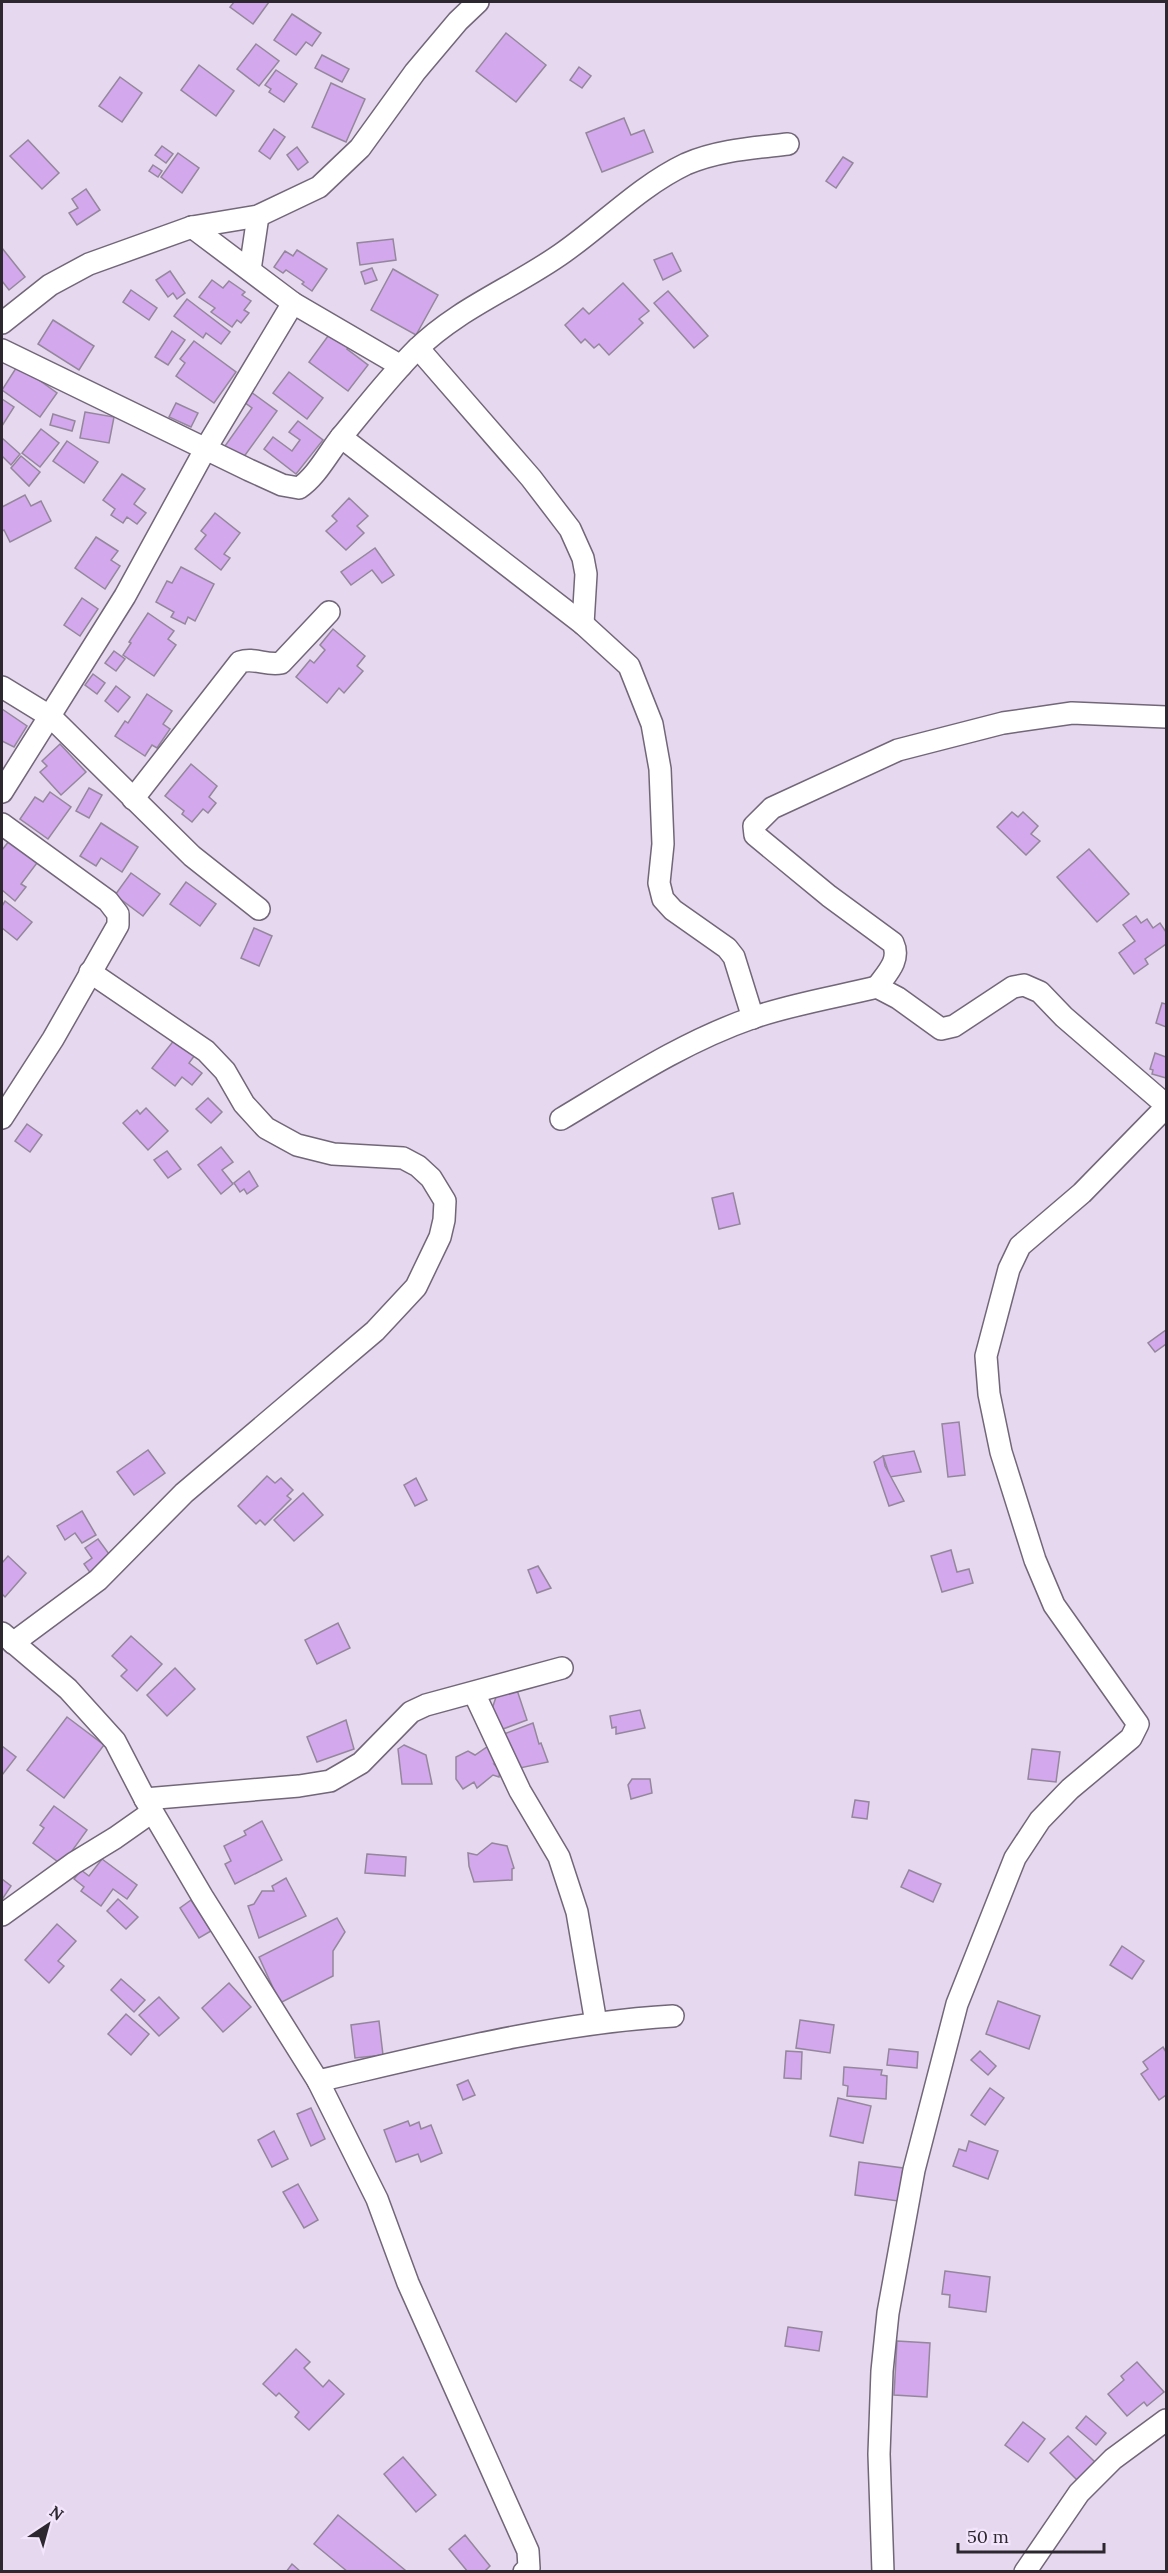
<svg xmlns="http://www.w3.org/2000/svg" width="1168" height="2573" font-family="Lora,serif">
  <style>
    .building { fill: #d3a8ed; stroke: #94879c; stroke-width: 1.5 }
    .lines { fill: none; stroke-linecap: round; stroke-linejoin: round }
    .minor-casing { stroke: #726679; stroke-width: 24 }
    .minor { stroke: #fff; stroke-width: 21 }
  </style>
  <rect width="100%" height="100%" fill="#e6d8ee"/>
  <!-- building -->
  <g class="building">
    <path d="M234 2H269L253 24 230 7Z"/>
    <path d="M292 14 321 33 312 46 306 42 296 55 274 40Z"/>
    <path d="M506 33 546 65 516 102 476 71Z"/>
    <path d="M256 44 279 61 259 86 237 69Z"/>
    <path d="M322 55 349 69 342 82 315 68Z"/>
    <path d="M199 65 234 91 216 116 181 90Z"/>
    <path d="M579 67 591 76 582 88 570 80Z"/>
    <path d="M276 70 297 84 284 102 269 92 271 89 265 85Z"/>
    <path d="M120 77 142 93 122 122 99 106Z"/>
    <path d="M331 83 365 99 346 142 312 127Z"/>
    <path d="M624 118 631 135 644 130 653 152 602 172 586 133Z"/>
    <path d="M274 129 285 137 270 159 259 151Z"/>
    <path d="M28 140 59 173 42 189 10 156Z"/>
    <path d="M162 146 173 154 166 163 155 155Z"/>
    <path d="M297 147 308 162 298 170 287 155Z"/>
    <path d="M178 153 199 168 182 193 161 177Z"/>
    <path d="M843 157 853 163 836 188 826 181Z"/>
    <path d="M153 165 162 171 158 177 149 171Z"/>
    <path d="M86 189 100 210 77 225 69 213 78 208 72 199Z"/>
    <path d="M393 239 396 260 360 265 357 243Z"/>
    <path d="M2 248 25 277 9 290 2 281Z"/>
    <path d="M297 250 327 269 312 291 302 284 304 282 286 270 283 273 274 267 285 251 293 256Z"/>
    <path d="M672 253 681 271 663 280 654 260Z"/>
    <path d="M372 268 377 280 365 284 361 272Z"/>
    <path d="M393 269 438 295 416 335 371 310Z"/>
    <path d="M170 271 185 293 177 299 173 293 168 297 156 280Z"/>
    <path d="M212 280 223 288 229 281 245 292 242 295 251 301 244 310 249 313 241 323 237 320 232 327 211 312 215 308 199 297Z"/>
    <path d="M623 283 649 311 639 319 643 323 609 355 599 344 594 348 585 339 581 343 565 325 583 308 589 314Z"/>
    <path d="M131 290 157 308 149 320 123 302Z"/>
    <path d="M668 291 708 336 694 348 654 303Z"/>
    <path d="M187 299 230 332 221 344 206 333 203 338 174 316Z"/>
    <path d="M53 320 94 346 79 370 38 344Z"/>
    <path d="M172 331 185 340 168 365 155 357Z"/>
    <path d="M331 332 350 345 347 349 368 365 348 391 309 362Z"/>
    <path d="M194 341 236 372 214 403 176 376 185 363 180 359Z"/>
    <path d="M18 365 57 393 40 417 2 390Z"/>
    <path d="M289 372 323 398 307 419 273 393Z"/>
    <path d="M251 392 277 411 243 458 225 446 252 408 244 402Z"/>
    <path d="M2 399 14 407 2 426Z"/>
    <path d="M176 403 198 413 191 427 169 417Z"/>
    <path d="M85 412 114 417 109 443 80 438Z"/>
    <path d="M53 414 75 421 72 431 50 425Z"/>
    <path d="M298 421 323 440 296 474 264 449 273 437 292 451 300 440 289 432Z"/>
    <path d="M41 429 59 443 40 467 22 453Z"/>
    <path d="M2 438 20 454 11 465 2 456Z"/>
    <path d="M67 441 98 462 84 483 53 461Z"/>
    <path d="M21 456 40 472 29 486 11 468Z"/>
    <path d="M122 474 145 489 134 504 146 513 137 524 127 517 123 523 111 515 115 509 103 500Z"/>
    <path d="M25 495 31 506 41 501 51 521 10 542 4 530 2 531V507Z"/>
    <path d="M349 498 368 516 357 526 364 533 346 550 326 531 337 521 332 516Z"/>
    <path d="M215 513 240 533 224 554 230 558 221 570 195 549 206 535 201 531Z"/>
    <path d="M96 537 118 551 111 560 120 566 105 589 75 568Z"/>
    <path d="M375 548 394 575 382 583 372 570 351 585 341 572Z"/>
    <path d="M181 567 214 584 195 621 188 617 185 624 171 617 174 612 156 602 167 581 172 583Z"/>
    <path d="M82 598 98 609 80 636 64 625Z"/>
    <path d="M148 613 174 631 168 639 176 645 154 676 123 655 131 643 129 642Z"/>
    <path d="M333 629 365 656 357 666 363 671 344 693 339 688 327 703 296 677 310 660 314 663 325 650 320 645Z"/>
    <path d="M114 651 125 659 116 671 105 663Z"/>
    <path d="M93 674 105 683 97 694 85 685Z"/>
    <path d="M116 686 130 697 118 712 105 701Z"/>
    <path d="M147 694 172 711 163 724 170 729 157 748 152 745 145 756 115 736 125 721 128 723Z"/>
    <path d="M2 709 27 726 14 747 2 741Z"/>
    <path d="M60 744 86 772 61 795 40 772 47 766 42 761Z"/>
    <path d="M191 764 217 786 209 797 216 803 208 813 203 809 192 822 182 814 184 811 165 796Z"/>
    <path d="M89 788 102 795 89 818 76 811Z"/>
    <path d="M50 792 71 807 48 839 20 819 35 797 43 802Z"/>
    <path d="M1012 812 1018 817 1023 812 1038 826 1031 834 1040 841 1026 855 997 827Z"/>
    <path d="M101 823 138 847 122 872 101 858 96 866 80 856Z"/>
    <path d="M9 841 37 863 21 884 26 887 15 901 2 890V850Z"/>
    <path d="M1089 849 1129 894 1097 922 1057 877Z"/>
    <path d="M131 873 160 894 143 916 115 895Z"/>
    <path d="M186 882 216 904 200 926 170 904Z"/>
    <path d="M5 901 32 922 17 940 2 928V906Z"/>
    <path d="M1136 916 1141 923 1147 919 1153 928 1160 923 1166 932V944L1145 959 1148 964 1134 974 1119 953 1135 941 1123 925Z"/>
    <path d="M254 928 272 936 259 966 241 958Z"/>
    <path d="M1162 1003 1166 1004V1027L1156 1023Z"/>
    <path d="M175 1039 195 1055 189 1063 202 1073 192 1085 182 1077 175 1086 152 1068Z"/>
    <path d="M1155 1053 1166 1057V1078L1152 1074 1153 1070 1150 1069Z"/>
    <path d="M208 1098 222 1112 211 1123 196 1109Z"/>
    <path d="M146 1108 168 1131 148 1150 123 1123 137 1110 140 1114Z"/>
    <path d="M27 1124 42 1135 30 1152 15 1141Z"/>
    <path d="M221 1147 233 1162 222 1170 233 1184 221 1194 198 1165Z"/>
    <path d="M167 1151 181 1169 168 1178 154 1160Z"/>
    <path d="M249 1171 258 1186 247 1194 244 1189 240 1192 234 1183Z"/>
    <path d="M733 1193 740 1224 719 1229 712 1198Z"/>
    <path d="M1166 1330V1344L1155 1352 1148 1343Z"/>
    <path d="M959 1422 965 1475 948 1477 942 1424Z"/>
    <path d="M148 1450 165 1473 134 1495 117 1472Z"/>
    <path d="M914 1451 921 1472 890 1477 883 1456Z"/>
    <path d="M883 1456 885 1466 904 1501 889 1506 874 1462Z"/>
    <path d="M267 1476 275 1483 281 1478 293 1490 287 1496 291 1499 265 1525 260 1520 256 1524 238 1506Z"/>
    <path d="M416 1478 427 1500 415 1506 404 1485Z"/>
    <path d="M303 1493 323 1515 294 1541 274 1520Z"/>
    <path d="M82 1511 96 1535 82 1543 75 1533 65 1540 57 1526Z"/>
    <path d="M98 1539 112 1558 91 1574 84 1564 92 1558 85 1548Z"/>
    <path d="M951 1550 957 1572 969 1569 973 1583 942 1592 931 1556Z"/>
    <path d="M8 1556 26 1573 5 1597 2 1594V1563Z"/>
    <path d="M538 1566 551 1588 537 1593 528 1570Z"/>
    <path d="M338 1623 350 1648 317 1664 305 1640Z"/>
    <path d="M131 1636 162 1664 137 1691 121 1676 127 1670 112 1656Z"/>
    <path d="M175 1668 195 1689 167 1716 147 1695Z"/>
    <path d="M515 1684 527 1720 503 1729 492 1709 496 1697Z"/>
    <path d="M640 1710 645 1728 616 1734V1727L612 1728 610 1716Z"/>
    <path d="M67 1717 104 1745 64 1798 27 1770Z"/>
    <path d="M346 1720 354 1749 317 1762 307 1737Z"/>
    <path d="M533 1723 539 1744 541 1743 548 1762 520 1768 504 1734Z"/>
    <path d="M404 1745 426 1755 432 1784H402L398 1749Z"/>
    <path d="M2 1746 16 1757 2 1775Z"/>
    <path d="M487 1747 496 1753 501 1763 494 1764 500 1770 499 1777 493 1775 477 1788 474 1782 463 1789 456 1779V1757L468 1751 475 1755Z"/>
    <path d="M1032 1749 1060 1752 1056 1782 1028 1779Z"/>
    <path d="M632 1779H650L652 1793 631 1799 628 1785Z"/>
    <path d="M855 1800 869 1802 867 1819 852 1817Z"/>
    <path d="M54 1806 87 1830 62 1865 33 1843 44 1828 40 1825Z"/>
    <path d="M262 1821 282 1860 235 1884 225 1864 231 1861 224 1846 246 1835 244 1831Z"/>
    <path d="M492 1843 507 1846 514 1868 512 1869V1880L474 1882 469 1866 468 1853 477 1855Z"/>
    <path d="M367 1854 406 1857 405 1876 365 1873Z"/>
    <path d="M102 1859 137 1885 127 1899 113 1889 101 1906 81 1891 84 1887 74 1879 81 1870 89 1876Z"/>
    <path d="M909 1870 941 1884 933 1902 901 1887Z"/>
    <path d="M286 1878 306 1916 259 1938 248 1906 254 1904 262 1891H274L272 1886Z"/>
    <path d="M2 1879 11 1886 3 1898 2 1897Z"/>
    <path d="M118 1899 138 1917 126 1929 107 1911Z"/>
    <path d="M191 1900 211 1931 199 1938 180 1908Z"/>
    <path d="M337 1918 345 1932 333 1951V1976L280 2003 259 1957Z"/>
    <path d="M57 1924 76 1941 58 1961 64 1966 49 1983 25 1960Z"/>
    <path d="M1122 1946 1144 1961 1132 1979 1110 1965Z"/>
    <path d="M121 1979 145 2000 134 2012 111 1990Z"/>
    <path d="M229 1983 251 2007 223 2032 202 2008Z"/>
    <path d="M159 1997 179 2018 159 2036 139 2015Z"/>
    <path d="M998 2001 1040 2016 1029 2049 986 2034Z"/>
    <path d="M126 2014 149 2034 131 2055 108 2034Z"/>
    <path d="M800 2020 834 2025 830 2053 796 2048Z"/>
    <path d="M379 2021 383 2055 355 2058 351 2025Z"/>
    <path d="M1163 2047 1166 2052V2095L1159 2100 1141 2074 1148 2069 1143 2062Z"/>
    <path d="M889 2049 918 2052 917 2068 887 2065Z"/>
    <path d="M786 2051 802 2052 801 2079 784 2078Z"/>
    <path d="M980 2051 996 2066 988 2075 971 2060Z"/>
    <path d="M844 2067 882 2070 881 2075 887 2076 886 2099 847 2096 848 2086 843 2085Z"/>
    <path d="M468 2080 475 2095 463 2100 457 2085Z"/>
    <path d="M990 2088 1004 2098 985 2125 971 2115Z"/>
    <path d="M838 2098 871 2106 863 2143 830 2136Z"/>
    <path d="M311 2108 325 2139 311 2146 297 2114Z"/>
    <path d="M408 2121 410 2126 419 2122 421 2129 431 2125 442 2153 421 2162 418 2154 396 2162 384 2130Z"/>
    <path d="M274 2131 288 2159 272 2167 258 2140Z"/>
    <path d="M969 2141 998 2151 988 2179 953 2166 959 2149 966 2151Z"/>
    <path d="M859 2162 903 2168 898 2201 855 2195Z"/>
    <path d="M298 2184 318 2220 304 2228 283 2192Z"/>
    <path d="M945 2271 990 2277 986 2312 949 2307 950 2295 942 2294Z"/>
    <path d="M788 2327 822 2332 819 2351 785 2346Z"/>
    <path d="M897 2341 930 2343 927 2397 894 2395Z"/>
    <path d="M296 2349 310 2362 304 2368 323 2387 329 2380 344 2394 309 2430 295 2417 299 2412 279 2393 276 2396 263 2384Z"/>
    <path d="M1137 2362 1164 2392 1147 2406 1144 2402 1127 2416 1108 2394 1124 2380 1121 2376Z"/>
    <path d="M1086 2416 1106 2433 1096 2445 1076 2428Z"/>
    <path d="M1023 2422 1045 2439 1028 2462 1005 2445Z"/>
    <path d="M1068 2436 1095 2462 1077 2480 1050 2453Z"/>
    <path d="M403 2457 436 2495 416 2512 384 2474Z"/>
    <path d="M338 2515 405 2570 403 2572H348L314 2544Z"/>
    <path d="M465 2535 490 2566 484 2572H468L449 2549Z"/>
    <path d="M292 2564 301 2572H286Z"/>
  </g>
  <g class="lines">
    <defs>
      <g id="minor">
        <path d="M192 227 293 303 401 366"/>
        <path d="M250 270 258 216"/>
        <path d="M2 323 50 285 89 264 192 227 258 216 319 187 360 148 415 72 458 21 478 2"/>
        <path d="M418 348 531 478 570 529 583 558 586 574 583 624"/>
        <path d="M2 350 249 470 282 485 299 488C317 476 328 453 342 436 366 407 390 376 416 350 458 308 517 286 564 252 605 223 640 186 686 164 718 150 754 148 788 144"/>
        <path d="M341 437 583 624 629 666 652 724 660 769 663 844 659 883 663 899 673 910 727 948 734 957 753 1018"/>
        <path d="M2 687 51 717 192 856 259 909"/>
        <path d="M2 792 125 596 206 448 293 303"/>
        <path d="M133 799 240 662C254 657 266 666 281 663L329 612"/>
        <path d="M2 824 108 901 118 914V925L53 1039 2 1118"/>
        <path d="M877 987C887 973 901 960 893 943L829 896 755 835 754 826 772 808 898 750 1003 723 1072 713 1166 717"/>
        <path d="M561 1119C623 1082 683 1042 752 1018 792 1004 836 997 877 987L898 998 941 1029 954 1026 1013 987 1024 985 1040 992 1064 1017 1166 1105"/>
        <path d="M2 1633 68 1689 115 1741 145 1799 202 1896 318 2081 377 2199 408 2283 528 2551 529 2568 524 2572"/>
        <path d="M13 1643 98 1580 184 1493 375 1331 416 1287 440 1237 444 1220 445 1201 431 1178 418 1166 403 1158 333 1154 297 1145 266 1128 244 1104 225 1071 206 1051 90 972"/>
        <path d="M474 1693 520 1791 559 1857 577 1912 596 2023"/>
        <path d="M145 1799 299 1786 330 1781 361 1763 411 1712 426 1705 562 1668"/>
        <path d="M2 1915 74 1863 115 1838 152 1812"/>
        <path d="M318 2081C434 2054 553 2023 673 2016"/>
        <path d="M883 2572 879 2454 882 2371 888 2313 914 2170 957 2004 1015 1858 1040 1820 1070 1789 1131 1738 1138 1724 1054 1605 1035 1560 1001 1452 989 1394 986 1356 1009 1269 1020 1246 1082 1193 1166 1107"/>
        <path d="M1025 2572 1079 2493 1113 2459 1166 2420"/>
      </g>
    </defs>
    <!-- minor casing -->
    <use href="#minor" class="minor-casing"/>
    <!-- minor -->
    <use href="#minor" class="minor"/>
  </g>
  <!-- border -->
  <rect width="1168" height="2573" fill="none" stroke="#2d2830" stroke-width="6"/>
  <!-- north arrow -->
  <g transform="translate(48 2525) rotate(36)" stroke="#f3e6fc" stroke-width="4.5" paint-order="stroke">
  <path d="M0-4.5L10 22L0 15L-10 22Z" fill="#2d2830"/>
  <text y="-9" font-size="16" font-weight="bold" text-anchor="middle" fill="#2d2830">N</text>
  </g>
  <!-- scale -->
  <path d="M958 2543v9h146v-9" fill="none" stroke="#2d2830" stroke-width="3"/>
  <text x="967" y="2543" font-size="18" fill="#2d2830" stroke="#f3e6fc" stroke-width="4.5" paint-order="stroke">50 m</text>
</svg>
